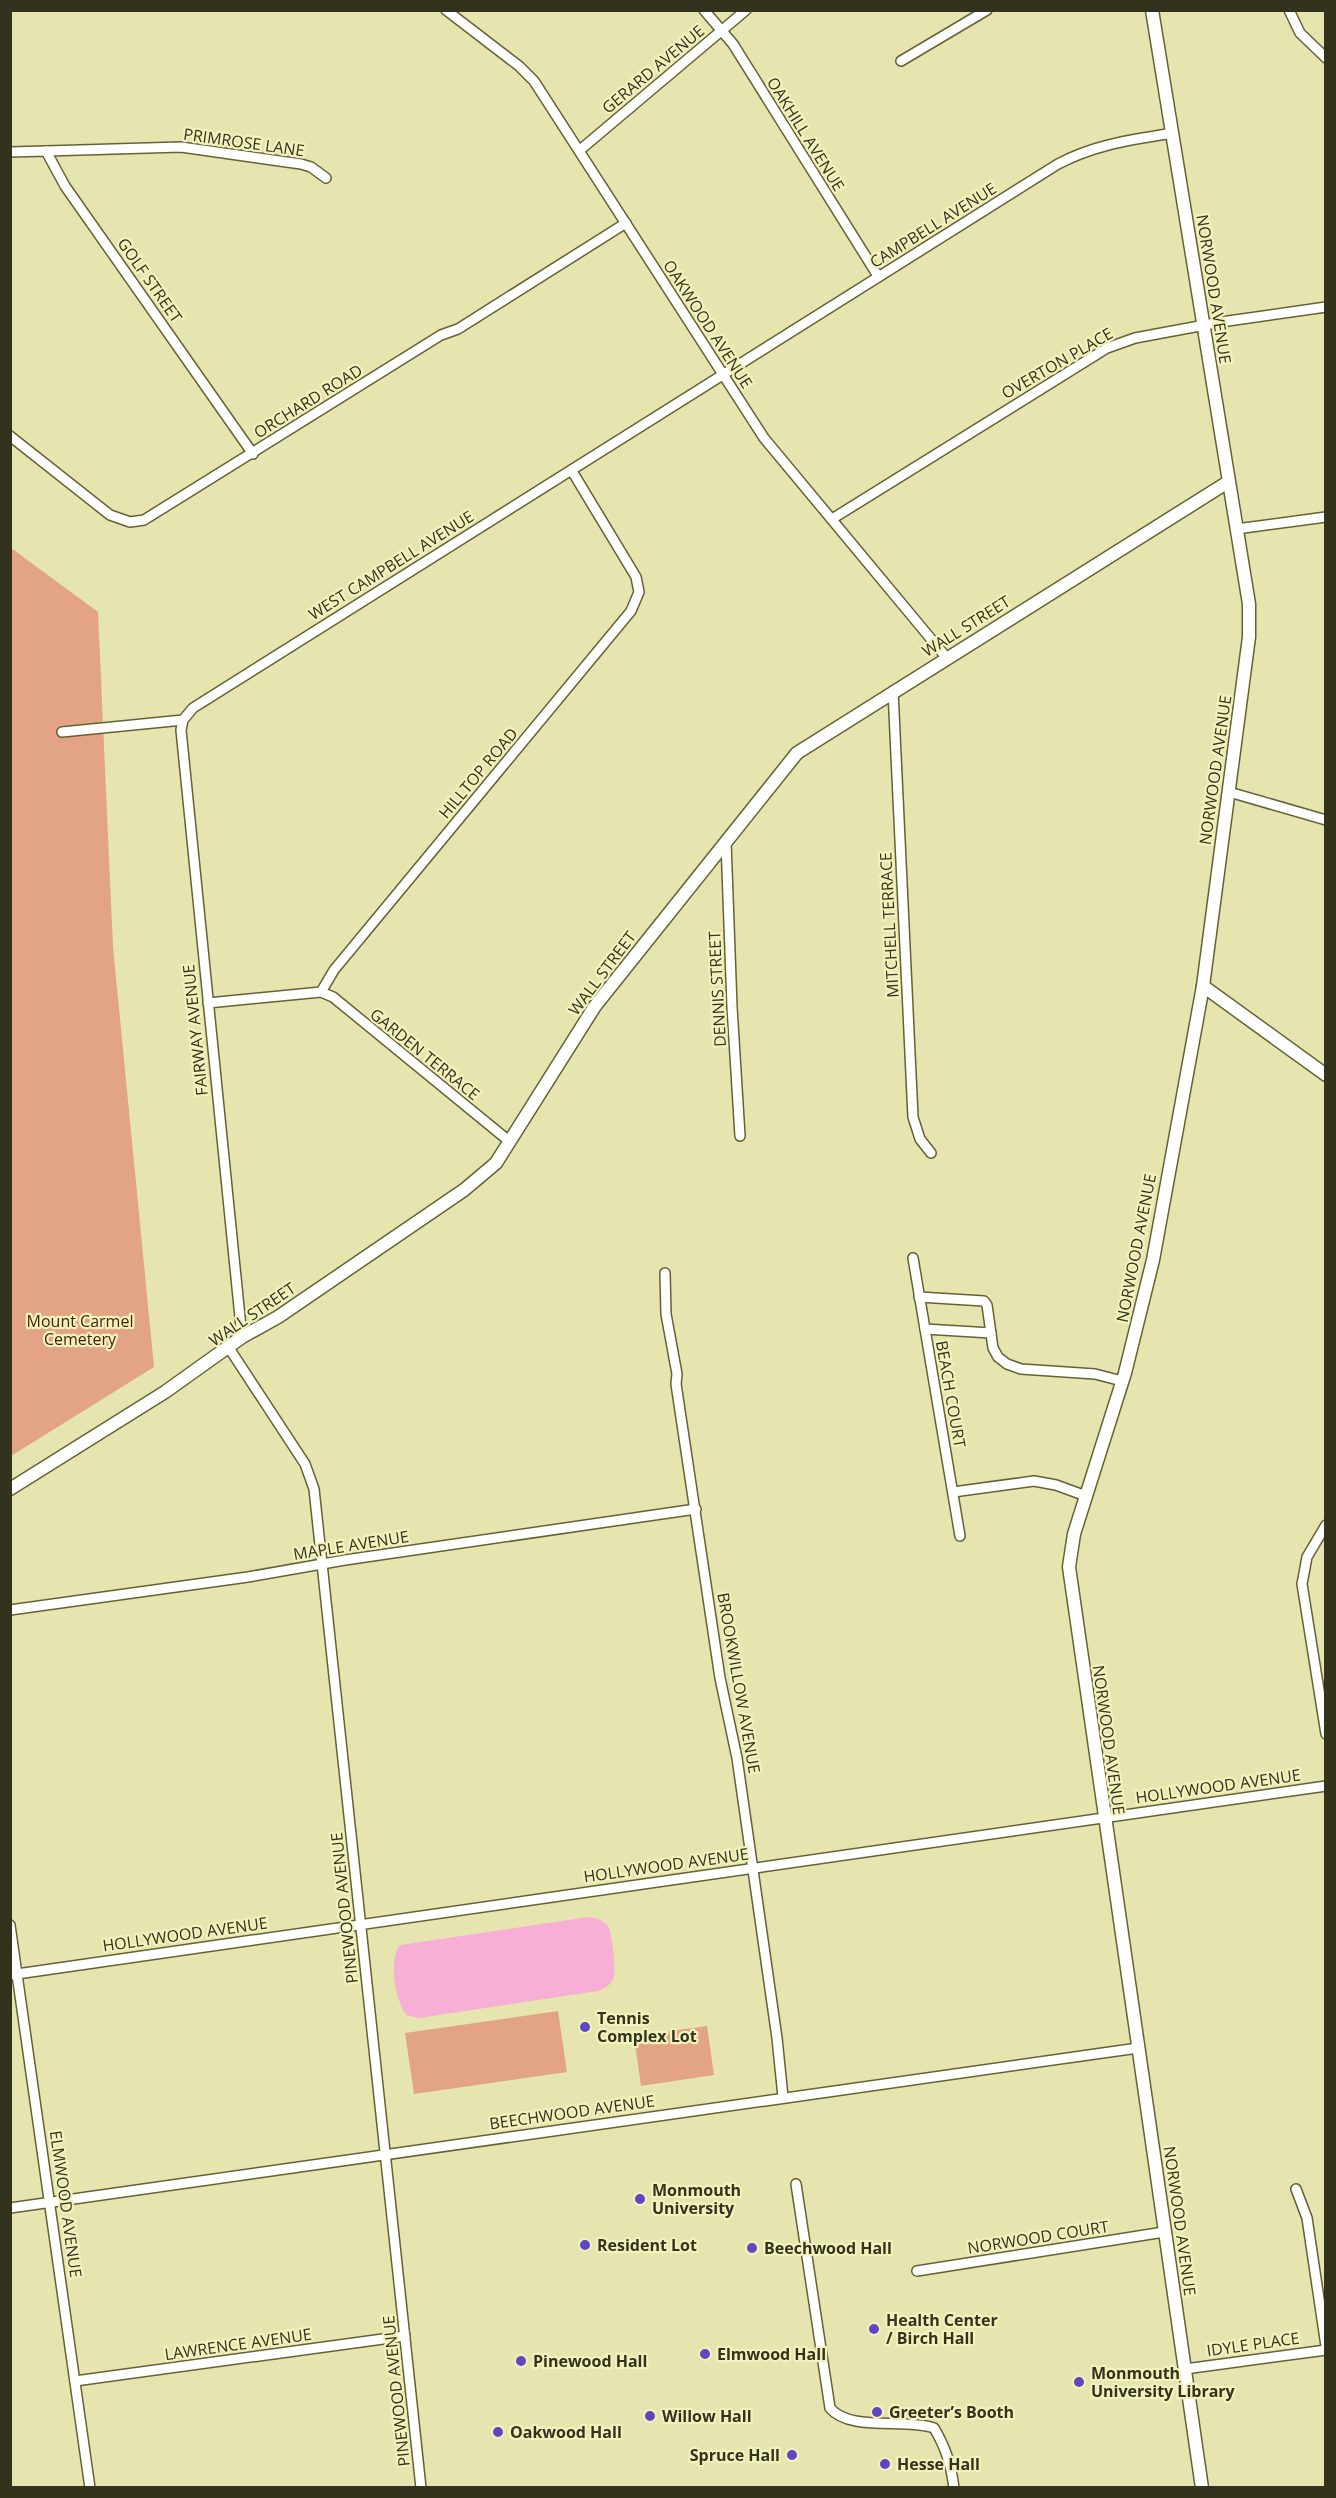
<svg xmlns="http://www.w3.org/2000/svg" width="1336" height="2498" font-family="'Open Sans',sans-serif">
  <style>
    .green { fill: #e3a385 }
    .water { fill: #f8afd5 }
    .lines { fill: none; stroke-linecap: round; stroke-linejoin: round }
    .minor-casing { stroke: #646232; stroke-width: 12 }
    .tertiary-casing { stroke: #646232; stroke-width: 15 }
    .minor { stroke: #fff; stroke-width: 9 }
    .tertiary { stroke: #fff; stroke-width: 12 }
    .poi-dot { fill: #5e47c0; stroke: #f3f2bd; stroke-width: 2 }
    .labels { text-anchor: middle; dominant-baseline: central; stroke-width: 4.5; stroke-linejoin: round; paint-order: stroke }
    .street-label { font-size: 16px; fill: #33321d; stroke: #f3f2bd }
    .park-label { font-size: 16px; fill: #421f0d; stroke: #f3f2bd }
    .poi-label { font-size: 16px; font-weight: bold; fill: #33321d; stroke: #f3f2bd; text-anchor: start }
  </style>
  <rect width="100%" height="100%" fill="#e6e5b0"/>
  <!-- green -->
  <g class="green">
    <path d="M11 548 98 612 113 947 154 1367 11 1456Z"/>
    <path d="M558 2011 567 2072 414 2094 405 2033Z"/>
    <path d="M707 2026 714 2075 641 2086 634 2036Z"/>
  </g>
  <!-- water -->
  <path class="water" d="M589 1917C597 1918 604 1920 609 1928 612 1936 617 1973 613 1980 610 1986 604 1988 598 1991L419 2018 406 2015C395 1998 388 1962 400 1945Z"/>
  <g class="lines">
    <defs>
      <g id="minor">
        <path d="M446 10 519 66 534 81 764 438 946 657"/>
        <path d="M704 10 733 44 878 276"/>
        <path d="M1289 10 1300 33 1326 58"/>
        <path d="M901 61 987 10"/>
        <path d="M580 150 746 10"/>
        <path d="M46 151 181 147 301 164 311 167 326 178"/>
        <path d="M10 152 46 151 65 186 253 454"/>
        <path d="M10 436 110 515 130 522 144 520 441 335 458 329 626 223"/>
        <path d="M832 519 1107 348 1135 338 1221 322 1326 307"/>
        <path d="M1236 529 1326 517"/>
        <path d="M893 691 913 1117 920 1139 931 1153"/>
        <path d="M183 720 181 730 242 1337"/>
        <path d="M62 732 183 720 193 708 1058 164C1096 144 1131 140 1173 133"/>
        <path d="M1229 792 1326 820"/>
        <path d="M726 841 732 1007 740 1136"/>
        <path d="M321 992 333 997 509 1141"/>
        <path d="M208 1003 321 992 334 970 631 611 639 592 636 577 572 471"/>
        <path d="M913 1258 960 1536"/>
        <path d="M665 1273 666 1314 677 1374 676 1384 720 1678 737 1758 777 2038 783 2097"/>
        <path d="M919 1297 984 1301 987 1305 993 1348 998 1357 1007 1364 1021 1369 1095 1374 1122 1381"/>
        <path d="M925 1329 991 1333"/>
        <path d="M229 1348 305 1464 314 1489 421 2488"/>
        <path d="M953 1492 1034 1481 1056 1485 1086 1496"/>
        <path d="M1326 1525 1307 1557 1302 1584 1326 1734"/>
        <path d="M10 1610 248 1577 345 1560 696 1509"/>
        <path d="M10 1925 90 2488"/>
        <path d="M10 1975 1326 1786"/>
        <path d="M796 2184 830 2408C850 2432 904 2418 934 2428 946 2448 951 2465 954 2488"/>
        <path d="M1296 2189 1307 2218 1326 2346"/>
        <path d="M10 2208 1138 2048"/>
        <path d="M917 2271 1164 2232"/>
        <path d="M1185 2369 1326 2350"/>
        <path d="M75 2381 405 2336"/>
      </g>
      <g id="tertiary">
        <path d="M1152 10 1249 604V637L1203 986 1153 1260 1125 1373 1074 1534 1069 1567 1202 2488"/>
        <path d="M1203 986 1326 1075"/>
        <path d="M10 1489 165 1392 242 1337 278 1317 464 1190 496 1163 595 1006 797 753 1228 482"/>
      </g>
    </defs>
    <!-- minor casing -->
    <use href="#minor" class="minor-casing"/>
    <!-- tertiary casing -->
    <use href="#tertiary" class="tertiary-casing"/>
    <!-- minor -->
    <use href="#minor" class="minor"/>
    <!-- tertiary -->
    <use href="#tertiary" class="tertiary"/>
  </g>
  <!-- markers -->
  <g class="poi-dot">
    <circle cx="585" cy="2027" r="6"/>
    <circle cx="640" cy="2199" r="6"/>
    <circle cx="585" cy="2245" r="6"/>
    <circle cx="752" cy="2248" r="6"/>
    <circle cx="874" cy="2329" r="6"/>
    <circle cx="705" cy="2354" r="6"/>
    <circle cx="521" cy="2361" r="6"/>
    <circle cx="1079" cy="2382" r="6"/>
    <circle cx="877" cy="2412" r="6"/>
    <circle cx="650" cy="2416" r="6"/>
    <circle cx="498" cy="2432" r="6"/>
    <circle cx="792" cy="2455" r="6"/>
    <circle cx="885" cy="2464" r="6"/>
  </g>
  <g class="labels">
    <!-- street labels -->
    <g class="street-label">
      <text transform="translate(653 69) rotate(-40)">GERARD AVENUE</text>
      <text transform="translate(806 134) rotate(58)">OAKHILL AVENUE</text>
      <text transform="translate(244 142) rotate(8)">PRIMROSE LANE</text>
      <text transform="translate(933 225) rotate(-32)">CAMPBELL AVENUE</text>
      <text transform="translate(150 280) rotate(55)">GOLF STREET</text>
      <text transform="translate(1214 289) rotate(81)">NORWOOD AVENUE</text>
      <text transform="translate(708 324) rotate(57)">OAKWOOD AVENUE</text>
      <text transform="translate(1057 363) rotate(-30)">OVERTON PLACE</text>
      <text transform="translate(308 401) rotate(-32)">ORCHARD ROAD</text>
      <text transform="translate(391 565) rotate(-32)">WEST CAMPBELL AVENUE</text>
      <text transform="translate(966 626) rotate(-32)">WALL STREET</text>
      <text transform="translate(1215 770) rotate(-82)">NORWOOD AVENUE</text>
      <text transform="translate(478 773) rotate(-50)">HILLTOP ROAD</text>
      <text transform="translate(889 925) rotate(-93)">MITCHELL TERRACE</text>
      <text transform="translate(602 973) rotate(-53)">WALL STREET</text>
      <text transform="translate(717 989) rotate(-93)">DENNIS STREET</text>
      <text transform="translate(195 1030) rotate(-96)">FAIRWAY AVENUE</text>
      <text transform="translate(425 1054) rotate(39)">GARDEN TERRACE</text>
      <text transform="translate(1136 1248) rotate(-79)">NORWOOD AVENUE</text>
      <text transform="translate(252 1314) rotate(-34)">WALL STREET</text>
      <text transform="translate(951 1394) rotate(80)">BEACH COURT</text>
      <text transform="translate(351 1545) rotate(-9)">MAPLE AVENUE</text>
      <text transform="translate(739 1683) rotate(80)">BROOKWILLOW AVENUE</text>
      <text transform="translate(1109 1740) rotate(82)">NORWOOD AVENUE</text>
      <text transform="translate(1218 1786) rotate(-8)">HOLLYWOOD AVENUE</text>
      <text transform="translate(666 1865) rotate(-8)">HOLLYWOOD AVENUE</text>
      <text transform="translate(344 1908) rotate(-96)">PINEWOOD AVENUE</text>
      <text transform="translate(185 1934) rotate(-8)">HOLLYWOOD AVENUE</text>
      <text transform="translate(572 2112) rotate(-8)">BEECHWOOD AVENUE</text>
      <text transform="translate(66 2204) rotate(82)">ELMWOOD AVENUE</text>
      <text transform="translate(1180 2221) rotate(82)">NORWOOD AVENUE</text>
      <text transform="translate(1038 2237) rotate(-9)">NORWOOD COURT</text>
      <text transform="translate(238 2344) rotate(-8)">LAWRENCE AVENUE</text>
      <text transform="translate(1253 2344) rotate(-8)">IDYLE PLACE</text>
      <text transform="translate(396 2391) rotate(-96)">PINEWOOD AVENUE</text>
    </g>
    <!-- park labels -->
    <g class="park-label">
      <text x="80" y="1321">Mount Carmel<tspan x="80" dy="18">Cemetery</tspan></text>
    </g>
    <!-- poi labels -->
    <g class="poi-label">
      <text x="597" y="2018">Tennis<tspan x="597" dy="18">Complex Lot</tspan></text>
      <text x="652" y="2190">Monmouth<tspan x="652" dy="18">University</tspan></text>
      <text x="597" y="2245">Resident Lot</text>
      <text x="764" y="2248">Beechwood Hall</text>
      <text x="886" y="2320">Health Center<tspan x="886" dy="18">/ Birch Hall</tspan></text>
      <text x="717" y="2354">Elmwood Hall</text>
      <text x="533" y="2361">Pinewood Hall</text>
      <text x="1091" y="2373">Monmouth<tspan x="1091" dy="18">University Library</tspan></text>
      <text x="889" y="2412">Greeter’s Booth</text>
      <text x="662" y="2416">Willow Hall</text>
      <text x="510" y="2432">Oakwood Hall</text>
      <text x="780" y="2455" text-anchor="end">Spruce Hall</text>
      <text x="897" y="2464">Hesse Hall</text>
    </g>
  </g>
  <!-- border -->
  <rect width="1336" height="2498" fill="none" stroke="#33321d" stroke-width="24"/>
</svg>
